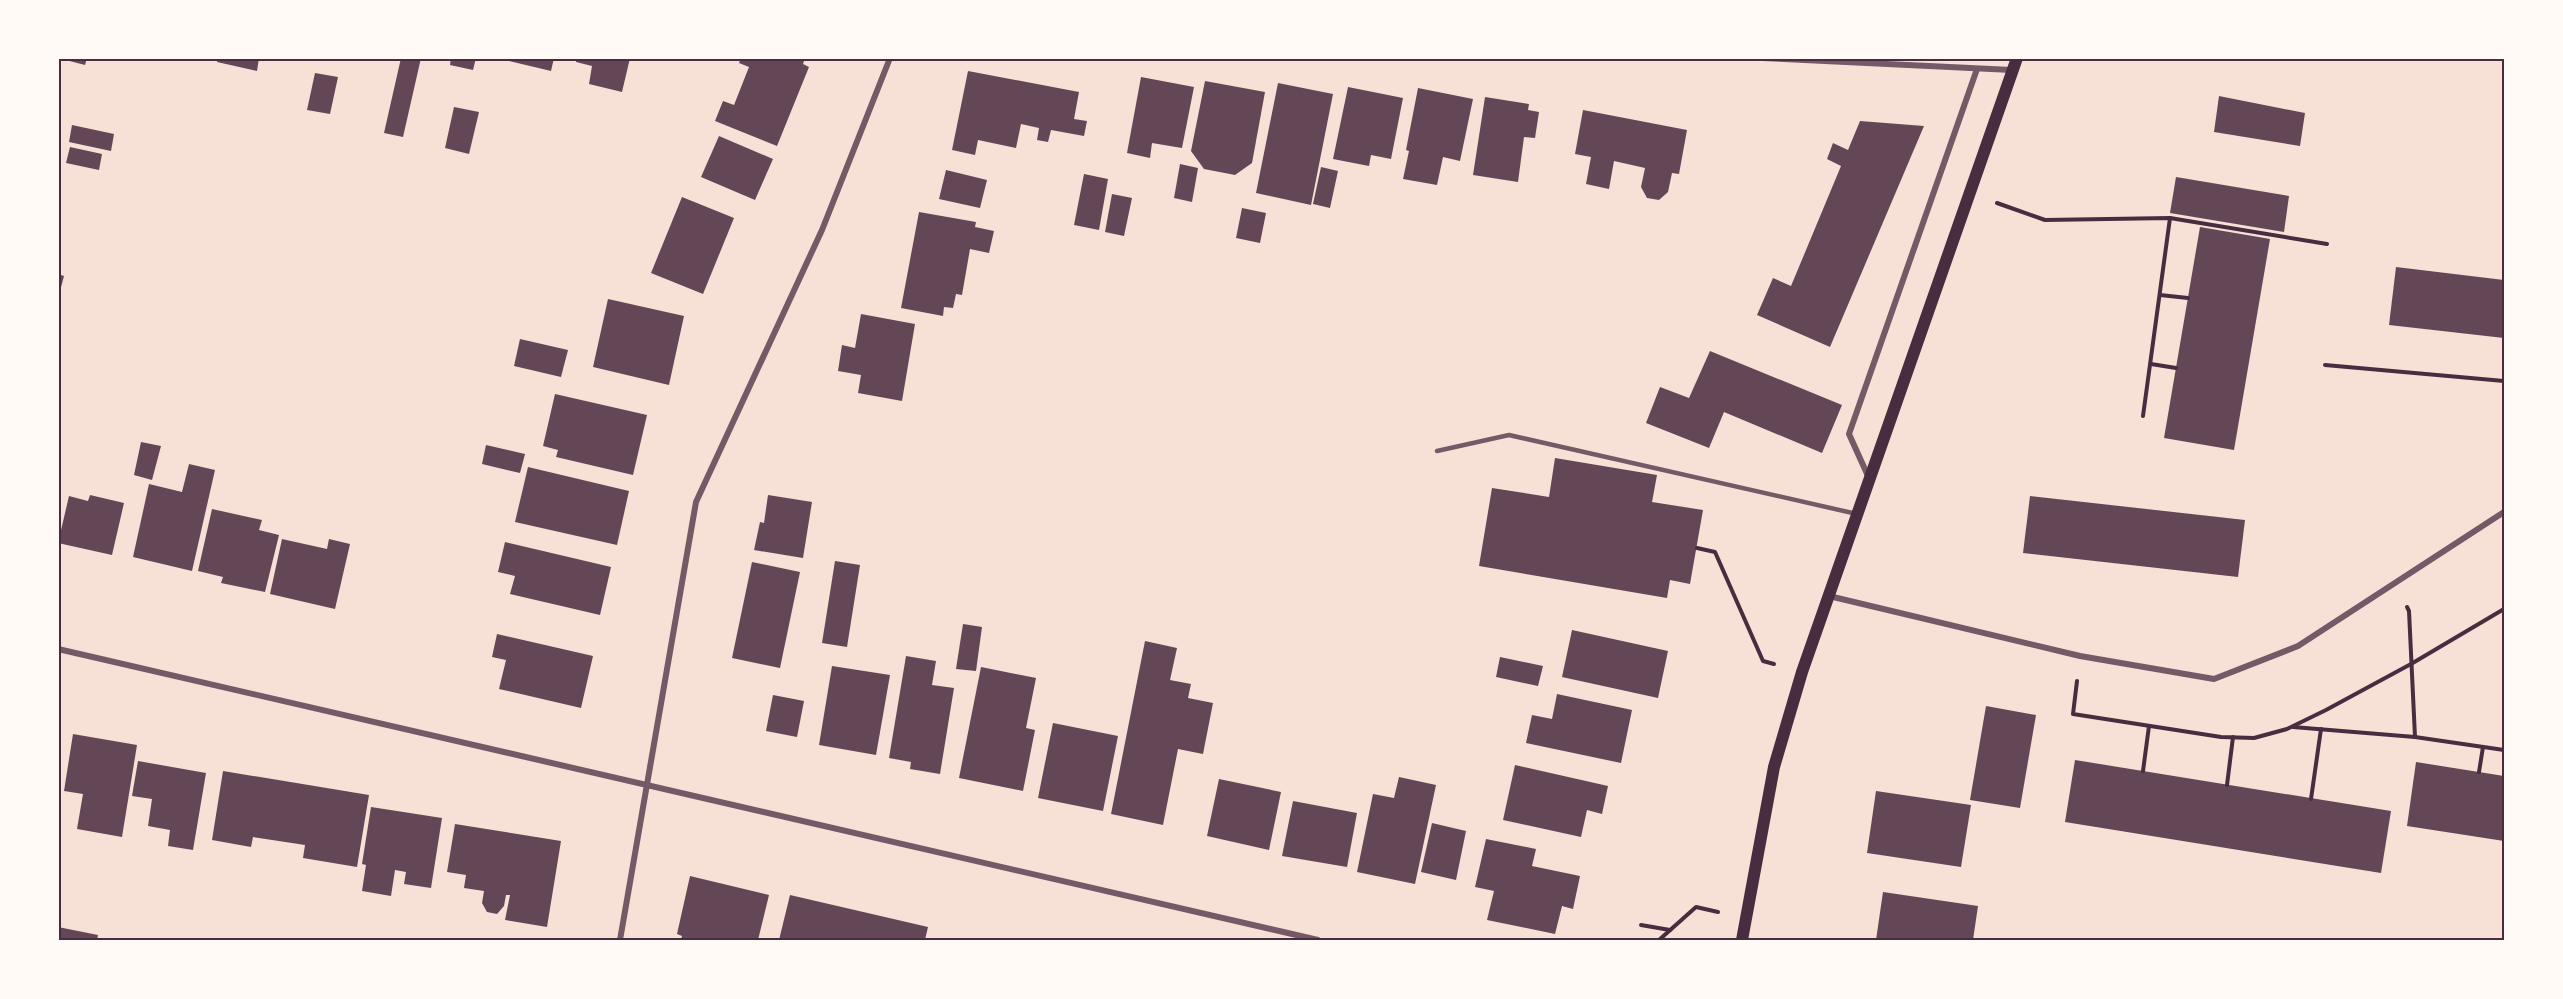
<svg xmlns="http://www.w3.org/2000/svg" width="2563" height="999" font-family="Literata,serif">
  <style>
    .building { fill: #644757 }
    .lines { fill: none; stroke-linecap: round; stroke-linejoin: round }
    .path { stroke: #4a2c40; stroke-width: 4 }
    .service { stroke: #755966; stroke-width: 4.5 }
    .minor { stroke: #755966; stroke-width: 6 }
    .secondary { stroke: #4a2c40; stroke-width: 12 }
    .neatline { fill: none; stroke: #4a2c40; stroke-width: 2 }
  </style>
  <rect width="100%" height="100%" fill="#f7e1d7"/>
  <!-- building -->
  <g class="building">
    <path d="M58 58H87L85 65Z"/>
    <path d="M218 58H259L257 71 217 62Z"/>
    <path d="M401 58H421L403 137 384 133Z"/>
    <path d="M451 58H476L473 70 450 65Z"/>
    <path d="M497 58H554L551 71Z"/>
    <path d="M577 58H630L622 92 589 84 592 66 576 62Z"/>
    <path d="M741 58H805L803 64 809 67 777 146 715 121 723 101 734 105 749 67 739 63Z"/>
    <path d="M968 71 1079 92 1074 119 1087 121 1084 136 1051 130 1048 142 1037 140 1039 128 1021 124 1016 148 978 140 975 155 952 150Z"/>
    <path d="M315 73 338 77 330 114 307 110Z"/>
    <path d="M1141 77 1194 87 1182 148 1152 143 1150 158 1127 153Z"/>
    <path d="M1205 81 1265 92 1252 163 1235 175 1204 169 1191 151Z"/>
    <path d="M1278 83 1333 94 1311 205 1256 193Z"/>
    <path d="M1348 87 1403 98 1391 159 1371 155 1369 166 1333 159Z"/>
    <path d="M1418 88 1473 99 1460 161 1443 157 1437 185 1403 179 1409 151 1406 150Z"/>
    <path d="M2219 96 2305 113 2300 146 2214 132Z"/>
    <path d="M1485 97 1529 104 1528 110 1539 112 1535 138 1524 137 1518 182 1473 175Z"/>
    <path d="M454 107 479 112 469 154 445 148Z"/>
    <path d="M1583 110 1687 130 1679 174 1672 173 1668 192 1659 200 1647 198 1641 187 1645 168 1614 161 1609 189 1586 184 1591 157 1575 154Z"/>
    <path d="M1860 121 1924 126 1830 347 1757 315 1773 278 1791 286 1841 166 1827 159 1833 143 1848 150Z"/>
    <path d="M72 125 114 134 111 151 69 142Z"/>
    <path d="M719 136 773 159 755 200 701 177Z"/>
    <path d="M70 147 102 154 99 170 66 163Z"/>
    <path d="M1180 164 1198 168 1192 202 1174 198Z"/>
    <path d="M1321 167 1338 171 1330 208 1313 204Z"/>
    <path d="M946 170 987 180 980 208 939 199Z"/>
    <path d="M1084 174 1108 179 1099 230 1074 225Z"/>
    <path d="M2176 177 2289 196 2284 232 2170 213Z"/>
    <path d="M1112 194 1132 198 1124 236 1105 232Z"/>
    <path d="M682 197 734 218 703 294 651 273Z"/>
    <path d="M1242 208 1266 213 1260 243 1236 238Z"/>
    <path d="M919 212 976 222 975 227 994 231 989 253 970 249 962 295 956 294 953 308 944 307 943 316 901 308Z"/>
    <path d="M2200 227 2270 239 2234 450 2164 438Z"/>
    <path d="M2396 267 2504 280V338L2389 325Z"/>
    <path d="M58 274 64 276 59 295H58Z"/>
    <path d="M608 299 684 316 669 385 593 367Z"/>
    <path d="M861 314 915 324 902 401 858 393 861 375 838 371 842 345 855 348Z"/>
    <path d="M520 339 568 350 561 377 514 366Z"/>
    <path d="M1710 351 1842 405 1822 453 1724 412 1709 448 1646 423 1660 387 1689 398Z"/>
    <path d="M555 394 647 415 633 475 556 457 558 450 543 446Z"/>
    <path d="M141 442 161 446 152 480 134 475Z"/>
    <path d="M486 445 525 454 520 473 482 464Z"/>
    <path d="M1555 458 1657 475 1652 502 1703 510 1690 584 1670 580 1667 598 1479 566 1492 488 1549 497Z"/>
    <path d="M189 464 215 470 192 571 133 557 149 484 182 492Z"/>
    <path d="M528 467 629 491 617 545 515 522Z"/>
    <path d="M90 495 124 503 112 555 58 543 69 496 88 501Z"/>
    <path d="M768 495 812 502 803 558 754 550 760 522 764 523Z"/>
    <path d="M2030 496 2245 520 2238 577 2023 553Z"/>
    <path d="M212 509 262 520 259 530 279 535 265 592 221 583 223 577 198 571Z"/>
    <path d="M282 539 327 549 329 539 350 544 335 609 270 594Z"/>
    <path d="M505 542 611 567 600 615 510 594 515 576 498 572Z"/>
    <path d="M835 561 860 565 847 647 822 643Z"/>
    <path d="M752 562 800 572 780 668 732 658Z"/>
    <path d="M963 624 982 627 976 671 956 669Z"/>
    <path d="M1572 630 1668 651 1658 698 1562 677Z"/>
    <path d="M497 634 593 656 581 708 499 689 506 660 492 657Z"/>
    <path d="M1145 641 1177 648 1170 680 1191 684 1188 698 1213 703 1203 754 1178 749 1163 825 1111 814Z"/>
    <path d="M906 656 936 661 932 685 954 688 940 774 910 769 911 762 889 758Z"/>
    <path d="M1500 657 1543 666 1538 686 1496 677Z"/>
    <path d="M832 666 890 675 876 755 819 745Z"/>
    <path d="M981 667 1036 678 1026 728 1035 730 1023 791 959 778Z"/>
    <path d="M1557 694 1632 710 1621 763 1526 743 1532 715 1552 719Z"/>
    <path d="M773 695 804 701 797 737 766 731Z"/>
    <path d="M1986 706 2036 715 2020 808 1970 800Z"/>
    <path d="M1053 723 1118 736 1103 811 1038 798Z"/>
    <path d="M73 734 137 745 122 837 77 829 83 794 64 791Z"/>
    <path d="M2075 760 2391 811 2381 873 2065 822Z"/>
    <path d="M138 761 206 773 193 850 168 846 170 830 148 826 152 799 132 796Z"/>
    <path d="M2416 762 2504 776V841L2407 826Z"/>
    <path d="M1515 765 1608 786 1602 814 1587 810 1581 837 1503 820Z"/>
    <path d="M223 771 369 795 357 867 303 858 305 845 253 837 251 847 212 840Z"/>
    <path d="M1399 777 1436 785 1415 884 1357 872 1373 794 1394 798Z"/>
    <path d="M1219 779 1281 792 1269 850 1207 836Z"/>
    <path d="M1876 791 1971 805 1961 867 1867 853Z"/>
    <path d="M1293 801 1357 813 1347 867 1282 856Z"/>
    <path d="M371 807 442 818 431 888 404 884 406 872 395 870 391 896 362 891 366 865 362 864Z"/>
    <path d="M1432 823 1466 831 1456 880 1421 872Z"/>
    <path d="M455 824 561 841 547 927 505 920 510 895H506L504 906 497 914 487 912 482 903 484 891 464 888 466 875 447 872Z"/>
    <path d="M1486 839 1536 849 1532 866 1580 876 1573 909 1562 906 1555 934 1487 920 1494 891 1475 887Z"/>
    <path d="M690 876 769 895 758 940H681L682 936 677 934Z"/>
    <path d="M1883 892 1978 906 1973 940H1876Z"/>
    <path d="M790 895 928 927 925 940H779Z"/>
    <path d="M58 927 98 935 97 940H58Z"/>
  </g>
  <g class="lines">
    <!-- path -->
    <g class="path">
      <path d="M1997 203 2045 220 2170 218 2327 244"/>
      <path d="M2160 295 2188 298"/>
      <path d="M2151 364 2176 368"/>
      <path d="M2325 365 2504 381"/>
      <path d="M2143 416 2170 218"/>
      <path d="M1697 548 1715 552 1763 661 1774 664"/>
      <path d="M2407 607 2409 611 2415 737"/>
      <path d="M2077 681 2073 714 2221 737 2254 738 2287 729 2326 710 2411 664 2504 609"/>
      <path d="M2293 727 2415 737 2504 750"/>
      <path d="M2143 771 2149 726"/>
      <path d="M2479 772 2483 747"/>
      <path d="M2227 785 2233 737"/>
      <path d="M2311 799 2321 729"/>
      <path d="M1641 925 1670 930"/>
      <path d="M1659 940 1696 907 1718 912"/>
    </g>
    <!-- service -->
    <path class="service" d="M1437 451 1509 435 1857 514"/>
    <!-- minor -->
    <g class="minor">
      <path d="M1762 58 2012 70"/>
      <path d="M1868 476 1849 434 1977 69"/>
      <path d="M1829 596 2080 656 2214 679 2298 646 2504 512"/>
      <path d="M58 649 1318 940"/>
      <path d="M620 940 696 502 822 230 890 58"/>
    </g>
    <!-- secondary -->
    <path class="secondary" d="M1742 940 1774 767 1802 672 2017 58"/>
  </g>
  <!-- border -->
  <rect width="2563" height="999" fill="none" stroke="#fffaf5" stroke-width="120"/>
  <rect x="60" y="60" width="2443" height="879" class="neatline"/>
</svg>
